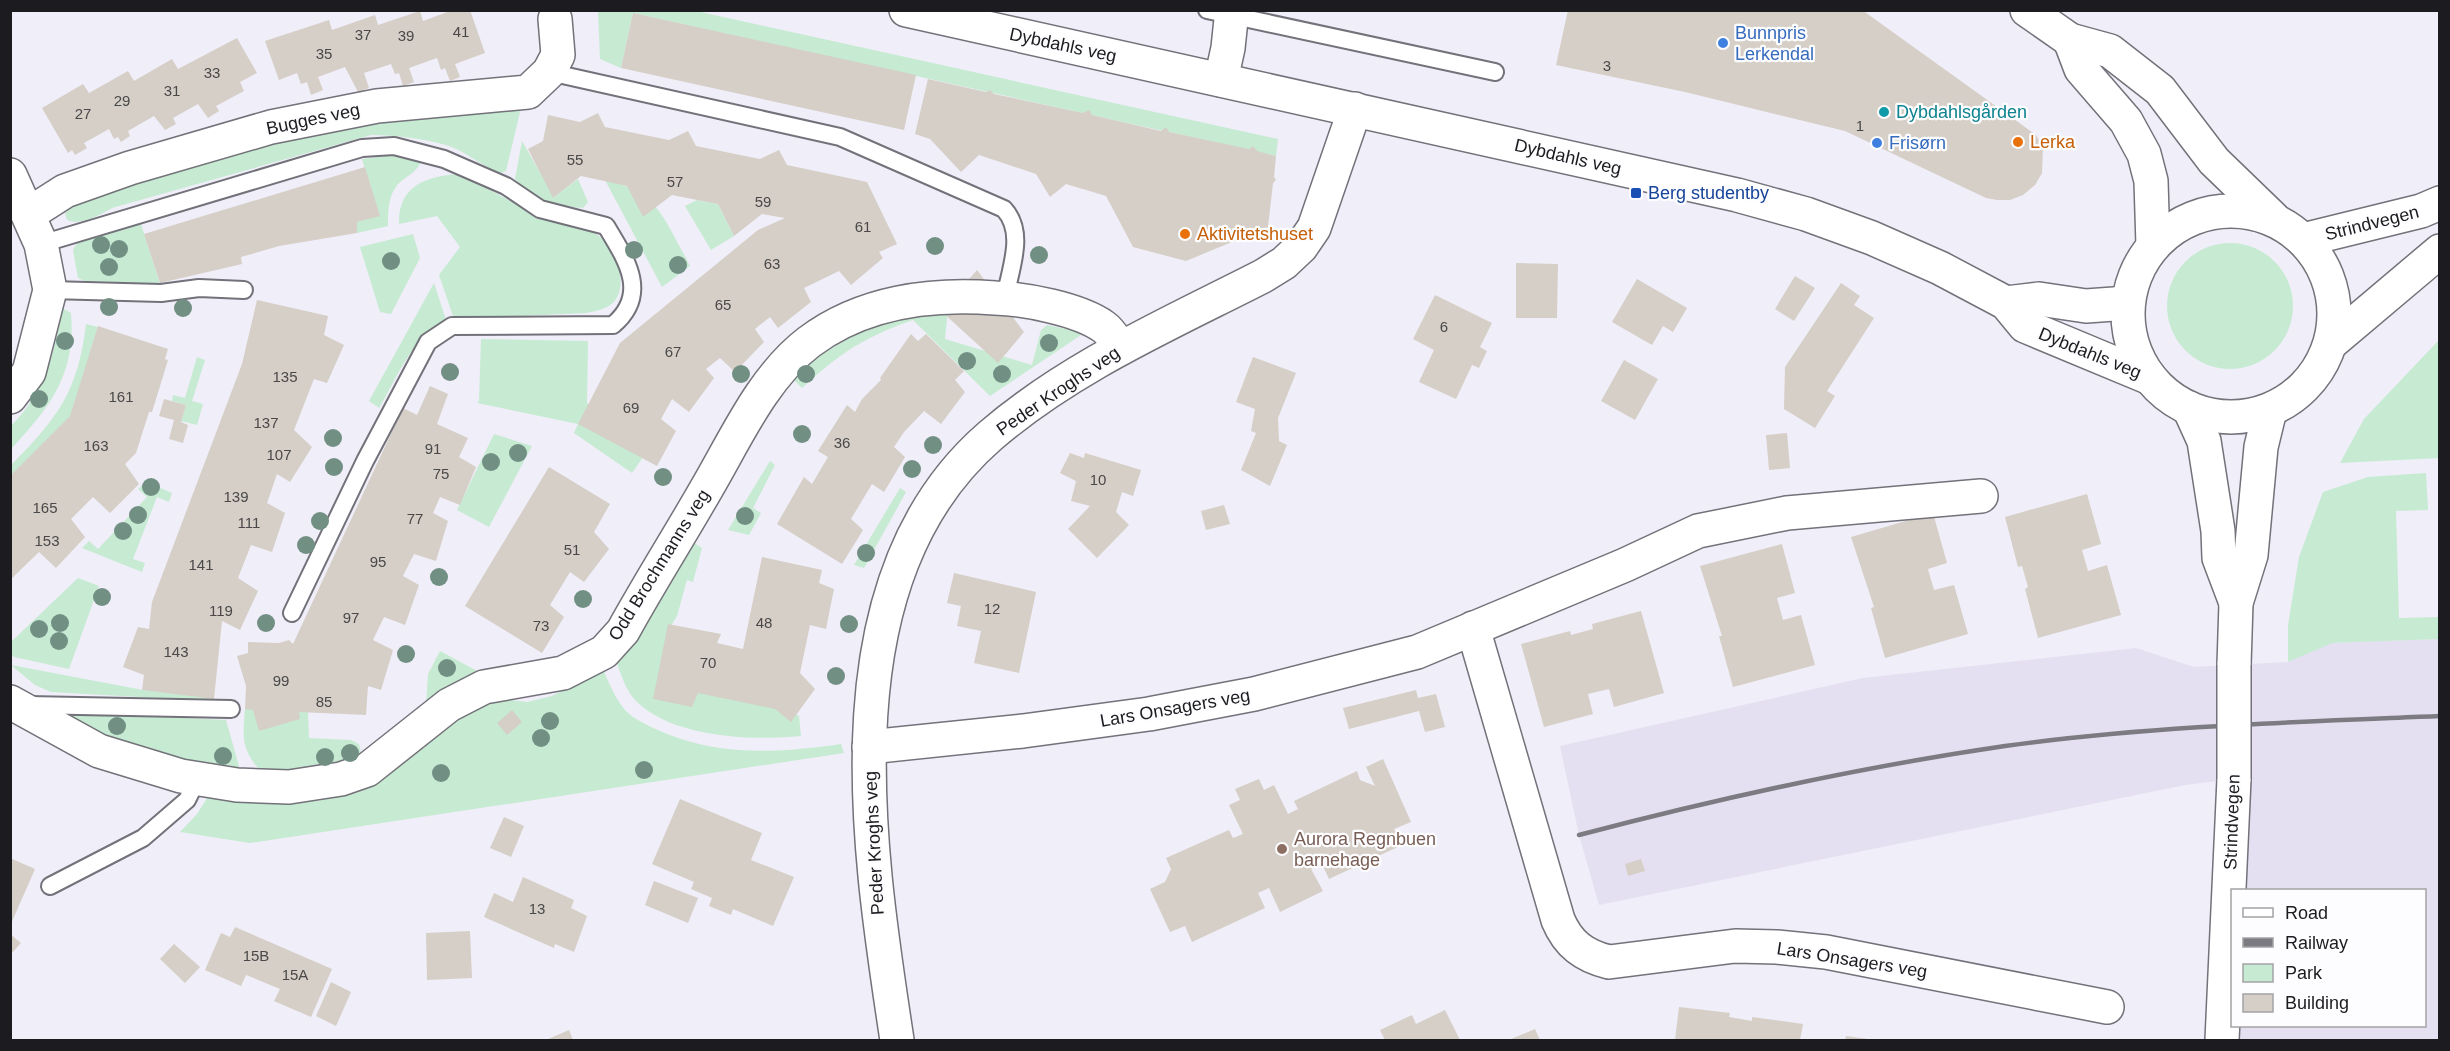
<svg xmlns="http://www.w3.org/2000/svg" width="2450" height="1051" font-family="Helvetica,sans-serif">
  <style>
    .built { fill: #e4e0f1; fill-rule: evenodd }
    .green { fill: #c6ebd2 }
    .building { fill: #d5cfc7 }
    .lines { fill: none; stroke-linecap: round; stroke-linejoin: round }
    .lane-casing { stroke: #737179; stroke-width: 20 }
    .street-casing { stroke: #737179; stroke-width: 36 }
    .secondary-casing { stroke: #737179; stroke-width: 36 }
    .lane { stroke: #fff; stroke-width: 16 }
    .street { stroke: #fff; stroke-width: 33 }
    .secondary { stroke: #fff; stroke-width: 33 }
    .rail { stroke: #7d7b82; stroke-width: 4.5 }
    .secondary-bridge-casing { stroke: #737179; stroke-width: 36; stroke-linecap: butt }
    .secondary-bridge { stroke: #fff; stroke-width: 33 }
    .tree { fill: #728f84 }
    .shop-dot { fill: #3f7fe0; stroke: #fdfdff; stroke-width: 2 }
    .culture-dot { fill: #0f9aa8; stroke: #fdfdff; stroke-width: 2 }
    .food-dot { fill: #e8710a; stroke: #fdfdff; stroke-width: 2 }
    .transit-dot { fill: #1a4fb4; stroke: #fdfdff; stroke-width: 2 }
    .education-dot { fill: #8d6e63; stroke: #fdfdff; stroke-width: 2 }
    .labels { text-anchor: middle; dominant-baseline: central; stroke-width: 4.5; stroke-linejoin: round; paint-order: stroke }
    .number-label { font-size: 15px; fill: #4a4849 }
    .shop-label { font-size: 18px; fill: #366cbe; stroke: #fdfdff; text-anchor: start }
    .street-label { font-size: 18px; fill: #1c1b1f; stroke: #fdfdff }
    .culture-label { font-size: 18px; fill: #0d838f; stroke: #fdfdff; text-anchor: start }
    .food-label { font-size: 18px; fill: #c56008; stroke: #fdfdff; text-anchor: start }
    .transit-label { font-size: 18px; fill: #164399; stroke: #fdfdff; text-anchor: start }
    .education-label { font-size: 18px; fill: #785e54; stroke: #fdfdff; text-anchor: start }
  </style>
  <rect width="100%" height="100%" fill="#f0eef8"/>
  <!-- built -->
  <path class="built" d="M2439 639V1040H2222L2234 779 2185 785 1599 905 1579 835 1560 746 1863 678 2136 648 2194 667 2288 662 2329 643ZM2232 890H2424V1026H2232Z"/>
  <!-- green -->
  <g class="green">
    <path d="M598 11H696L1278 139 1276 156 633 13 621 68 600 59Z"/>
    <path d="M521 108 506 171 500 173C484 167 470 155 454 148 432 139 394 135 371 135L112 208C99 215 82 226 67 220L65 213 82 197 281 134 443 111Z"/>
    <path d="M522 141 554 197 578 179 588 202 583 208C556 206 533 200 515 179Z"/>
    <path d="M395 155 421 161C418 172 406 176 398 184 388 196 388 211 388 226L357 233V222L379 215 362 159Z"/>
    <path d="M460 174C486 187 512 203 538 215 567 229 595 220 613 253 619 264 622 276 620 288 617 307 602 310 586 313L454 319 439 275 460 247 437 216 399 224C398 185 427 176 460 174Z"/>
    <path d="M605 180C656 190 663 217 686 258L690 266 662 287Z"/>
    <path d="M697 200 718 204 734 236 711 250 685 206Z"/>
    <path d="M141 224 160 284 85 281 78 278 73 250 77 243Z"/>
    <path d="M413 234 420 258 391 314 380 312 360 247Z"/>
    <circle cx="2230" cy="306" r="63"/>
    <path d="M434 283 446 320C412 337 398 376 379 408L369 401Z"/>
    <path d="M62 308 71 313C76 374 51 406 11 449V426C44 393 55 353 62 308Z"/>
    <path d="M948 308 945 339 1032 365 1041 330 1047 325 1075 331 1081 335 990 396 913 320C863 338 841 352 802 388L793 379 822 354 877 322Z"/>
    <path d="M86 324 98 327 71 416 11 476 10 466C57 419 78 392 86 324Z"/>
    <path d="M481 339 588 341 587 403 643 457 632 473 574 433 578 424 477 403 479 401Z"/>
    <path d="M2439 340V458L2340 463 2364 419Z"/>
    <path d="M197 357 205 360 192 401 203 404 197 425 181 421 186 405 172 401 173 395 185 398Z"/>
    <path d="M494 434 532 446 489 527 457 510Z"/>
    <path d="M770 461 775 465 753 508 761 513 749 535 728 530Z"/>
    <path d="M2426 473 2428 510 2396 511 2399 618 2439 617V639L2332 643 2288 662V625L2299 557 2323 492 2368 477Z"/>
    <path d="M146 482 172 493 169 502 157 497 133 559 145 563 142 572 82 548 89 541 98 549 147 497 138 489Z"/>
    <path d="M900 488 906 492 864 568 854 565Z"/>
    <path d="M694 543 702 548 693 582 687 580 677 616 667 632 799 716 801 736C753 741 673 738 636 701 625 690 621 673 615 659L689 546Z"/>
    <path d="M78 578 99 586 69 669 14 657 11 654V642Z"/>
    <path d="M440 651 481 673 458 681 426 706 428 674Z"/>
    <path d="M11 665 143 690 214 698 209 701 51 692 35 685Z"/>
    <path d="M603 669C609 683 615 698 625 710 633 719 649 726 660 731 719 757 779 753 841 744L844 753 250 843 180 832 197 814 209 795 293 801H319L347 793 461 711 493 698 527 702 552 696Z"/>
    <path d="M245 709 308 712 309 738 351 740 359 744 361 753 359 760 265 775C242 753 242 740 245 709Z"/>
    <path d="M67 712 226 720 239 766 237 770 208 766 131 747 62 717Z"/>
  </g>
  <!-- building -->
  <g class="building">
    <path d="M453 10H470L485 53 455 64 460 77 450 81 445 68 441 70 437 58 409 68 414 82 403 86 399 73 395 74 391 64 364 73 369 88 358 92 345 67 318 77 323 90 311 95 307 82 301 84 297 73 279 80 265 41 329 20 332 30 375 15 378 25 420 11 423 21Z"/>
    <path d="M1568 10H1862L2036 135 2043 147 2042 173 2035 185 2023 195 2010 200H1997L1986 198 1845 131 1685 92 1556 65Z"/>
    <path d="M633 13 916 75 904 130 621 68Z"/>
    <path d="M237 38 257 73 240 82 244 91 216 106 219 111 208 118 198 104 173 118 176 124 165 130 154 116 128 131 130 136 121 142 118 137 114 139 109 129 84 143 87 148 75 155 72 150 68 153 42 108 83 84 89 93 128 71 134 81 172 59 178 69Z"/>
    <path d="M928 79 986 92 990 90 994 94 1083 113 1089 110 1092 115 1161 131 1166 127 1169 132 1249 149 1253 146 1257 151 1276 156 1274 177 1276 180 1273 183 1268 227 1186 261 1133 247 1106 196 1066 184 1050 197 1036 174 979 155 961 172 930 139 915 134Z"/>
    <path d="M598 113 605 127 669 140 688 131 696 146 760 159 779 150 787 165 867 182 897 244 879 252 883 258 851 285 839 271 804 288 811 302 778 328 770 317 755 329 764 342 735 372 720 358 706 369 714 378 689 412 672 399 661 419 676 431 657 466 578 424 620 343 758 230 785 218 762 214 734 236 718 204 672 195 643 217 627 186 581 176 553 198 528 149 543 141 548 115 580 122Z"/>
    <path d="M365 167 380 216 357 222V233L279 246 241 257 242 264 160 283 144 234Z"/>
    <path d="M1516 263 1558 264 1557 318H1516Z"/>
    <path d="M977 270 1024 332 998 363 941 311Z"/>
    <path d="M1795 276 1815 288 1794 321 1775 309Z"/>
    <path d="M1637 279 1687 308 1673 332 1663 326 1652 345 1612 322Z"/>
    <path d="M1841 283 1860 296 1854 305 1874 318 1827 391 1835 396 1815 428 1784 409 1785 367Z"/>
    <path d="M1435 295 1492 323 1480 347 1487 351 1479 368 1472 365 1456 399 1419 382 1434 350 1413 339Z"/>
    <path d="M257 300 328 316 324 335 344 345 327 383 314 379 294 430 312 447 290 482 277 474 267 503 285 513 272 552 251 545 238 578 258 591 240 630 222 621 214 699 142 690 144 675 123 667 138 627 149 629 152 602 242 364Z"/>
    <path d="M98 326 168 349 165 359 168 360 152 412H149L136 453 125 464 139 484 110 513 93 497 71 519 85 537 56 568 39 552 10 580V476L70 416Z"/>
    <path d="M911 334 918 341 926 334 964 371 955 380 965 392 941 424 924 411 904 432 894 447 905 457 884 492 872 484 851 519 863 530 842 564 777 524 804 477 812 484 828 457 818 451 847 405 855 412 862 399 881 380 880 378Z"/>
    <path d="M1253 357 1296 373 1278 418 1279 441 1287 445 1270 486 1241 470 1256 433 1251 431 1255 409 1236 402Z"/>
    <path d="M1624 360 1658 379 1635 420 1601 401Z"/>
    <path d="M430 386 448 394 437 424 468 438 459 457 476 467 460 505 440 497 433 513 448 521 436 561 414 554 403 576 419 585 405 625 384 617 373 640 393 650 381 690 368 686 366 715 299 712 300 719 259 731 253 710 245 709 246 686 237 656 248 653V642L279 643 289 640 293 644 403 408 417 415Z"/>
    <path d="M164 399 186 405 181 422 188 425 183 443 169 439 174 420 159 416Z"/>
    <path d="M1787 433 1790 468 1769 470 1766 435Z"/>
    <path d="M1070 453 1084 458 1085 453 1141 470 1133 496 1122 492 1116 512 1129 525 1097 558 1068 529 1090 506 1071 501 1076 481 1060 473Z"/>
    <path d="M549 467 610 504 594 532 609 549 584 582 570 572 550 605 564 617 542 653 465 606Z"/>
    <path d="M2087 494 2101 544 2082 550 2088 571 2107 565 2121 615 2038 638 2025 589 2028 587 2022 566 2018 567 2005 517Z"/>
    <path d="M1224 505 1230 524 1206 530 1201 511Z"/>
    <path d="M1933 513 1947 563 1928 569 1934 590 1954 585 1968 634 1885 658 1871 608 1874 607 1851 537Z"/>
    <path d="M1782 544 1795 593 1777 598 1783 620 1801 615 1815 665 1733 687 1719 636H1722L1700 566Z"/>
    <path d="M762 557 822 570 819 583 834 589 826 629 810 625 800 673 815 689 791 722 775 709 698 693 692 707 653 699 668 624 721 634 717 643 743 649Z"/>
    <path d="M954 573 1036 592 1019 673 974 663 981 631 957 626 961 606 947 603Z"/>
    <path d="M1641 611 1664 693 1614 707 1609 689 1588 694 1593 714 1544 727 1521 644 1570 631 1571 635 1593 629 1592 624Z"/>
    <path d="M1416 690 1418 698 1436 694 1445 727 1425 732 1419 711 1349 729 1343 708Z"/>
    <path d="M512 710 522 722 507 735 497 723Z"/>
    <path d="M1383 759 1411 822 1394 829 1402 845 1329 879 1322 864 1311 869 1323 891 1280 912 1269 888 1258 893 1265 908 1192 942 1185 926 1170 932 1150 889 1165 882 1171 869 1166 858 1229 830 1233 838 1243 834 1229 805 1240 800 1235 789 1259 779 1264 790 1274 785 1288 814 1298 809 1294 801 1357 771 1360 780 1375 786 1366 767Z"/>
    <path d="M680 799 762 833 751 860 794 877 773 926 733 909 731 915 709 906 712 898 691 889 694 882 652 864Z"/>
    <path d="M504 817 524 826 511 857 490 848Z"/>
    <path d="M10 858 35 869 10 926Z"/>
    <path d="M1641 859 1645 871 1628 876 1625 864Z"/>
    <path d="M523 877 574 900 571 908 587 916 574 952 555 944 554 948 484 917 494 893 513 902Z"/>
    <path d="M654 881 698 898 688 923 645 905Z"/>
    <path d="M235 927 332 969 311 1017 274 1001 280 989 246 975 241 986 205 970 221 933 230 937Z"/>
    <path d="M470 931 472 978 427 980 426 933Z"/>
    <path d="M10 934 21 943 10 955Z"/>
    <path d="M174 944 200 967 185 983 160 959Z"/>
    <path d="M331 982 351 992 336 1026 316 1016Z"/>
    <path d="M1679 1007 1730 1013 1729 1017 1752 1021V1017L1803 1024 1800 1040H1675Z"/>
    <path d="M1445 1010 1460 1040H1385L1380 1030 1412 1015 1416 1024Z"/>
    <path d="M1535 1029 1540 1040H1509Z"/>
    <path d="M569 1030 573 1040H546Z"/>
    <path d="M1846 1036 1868 1039V1040H1845Z"/>
  </g>
  <g class="lines">
    <defs>
      <g id="lane">
        <path d="M1207 10 1495 72"/>
        <path d="M549 72 840 137 1004 209C1026 233 1010 269 1005 298"/>
        <path d="M41 244 362 148 394 146 444 159 506 186 540 209 606 226C626 259 650 294 613 325L452 326 428 342 365 461 292 613"/>
        <path d="M50 290 161 293 199 288 244 290"/>
        <path d="M28 705 231 709"/>
        <path d="M50 886 143 838 187 800 198 778"/>
      </g>
      <g id="street">
        <path d="M1221 80 1228 48 1232 10"/>
        <path d="M10 175 41 244 50 290 29 372 10 397"/>
        <path d="M29 214 65 191 130 168 271 127 377 106 528 92 549 72 558 55 555 19"/>
        <path d="M1473 628 1558 920C1568 944 1584 956 1609 962L1735 946 1777 947 1826 952 2107 1007"/>
        <path d="M10 702 99 751 181 776 237 785 289 787 341 779 367 770 449 705 484 687 563 673 604 652 623 631C650 582 680 535 708 486 736 438 763 377 809 342 862 302 931 293 995 298 1025 299 1079 309 1104 327 1111 332 1116 342 1121 348"/>
        <path d="M869 747 1023 731 1149 714 1254 694 1417 652 1625 565 1698 531 1787 513 1981 496"/>
        <path d="M897 1040C868 849 824 580 990 436 1070 367 1169 324 1263 276L1284 263 1301 247 1314 228 1355 109"/>
      </g>
      <g id="secondary">
        <path d="M906 10 1737 195 1806 214 1872 238 1940 268 2006 303 2025 326 2150 378"/>
        <path d="M2027 10 2070 40 2110 51 2160 90 2214 161 2273 218"/>
        <path d="M2070 40 2081 69 2126 121 2144 154 2151 181 2153 246"/>
        <circle cx="2231" cy="314" r="103"/>
        <path d="M2303 240 2421 211 2440 203"/>
        <path d="M2006 303 2039 299 2086 306 2128 303"/>
        <path d="M2331 343 2440 251"/>
        <path d="M2189 408 2204 441 2218 531 2219 558 2236 603"/>
        <path d="M2234 665 2236 603 2251 555 2261 447 2270 410"/>
        <path d="M2222 1040 2234 779"/>
      </g>
    </defs>
    <!-- lane casing -->
    <use href="#lane" class="lane-casing"/>
    <!-- street casing -->
    <use href="#street" class="street-casing"/>
    <!-- secondary casing -->
    <use href="#secondary" class="secondary-casing"/>
    <!-- lane -->
    <use href="#lane" class="lane"/>
    <!-- street -->
    <use href="#street" class="street"/>
    <!-- secondary -->
    <use href="#secondary" class="secondary"/>
    <!-- rail -->
    <path class="rail" d="M1579 835C1720 798 1861 767 2005 746 2149 726 2295 722 2440 716"/>
    <defs>
      <path id="secondary-bridge" d="M2234 779V665"/>
    </defs>
    <!-- secondary-bridge casing -->
    <use href="#secondary-bridge" class="secondary-bridge-casing"/>
    <!-- secondary-bridge -->
    <use href="#secondary-bridge" class="secondary-bridge"/>
  </g>
  <!-- trees -->
  <g class="tree">
    <circle cx="101" cy="245" r="9"/>
    <circle cx="935" cy="246" r="9"/>
    <circle cx="119" cy="249" r="9"/>
    <circle cx="634" cy="250" r="9"/>
    <circle cx="1039" cy="255" r="9"/>
    <circle cx="391" cy="261" r="9"/>
    <circle cx="678" cy="265" r="9"/>
    <circle cx="109" cy="267" r="9"/>
    <circle cx="109" cy="307" r="9"/>
    <circle cx="183" cy="308" r="9"/>
    <circle cx="65" cy="341" r="9"/>
    <circle cx="1049" cy="343" r="9"/>
    <circle cx="967" cy="361" r="9"/>
    <circle cx="450" cy="372" r="9"/>
    <circle cx="741" cy="374" r="9"/>
    <circle cx="806" cy="374" r="9"/>
    <circle cx="1002" cy="374" r="9"/>
    <circle cx="39" cy="399" r="9"/>
    <circle cx="802" cy="434" r="9"/>
    <circle cx="333" cy="438" r="9"/>
    <circle cx="933" cy="445" r="9"/>
    <circle cx="518" cy="453" r="9"/>
    <circle cx="491" cy="462" r="9"/>
    <circle cx="334" cy="467" r="9"/>
    <circle cx="912" cy="469" r="9"/>
    <circle cx="663" cy="477" r="9"/>
    <circle cx="151" cy="487" r="9"/>
    <circle cx="138" cy="515" r="9"/>
    <circle cx="745" cy="516" r="9"/>
    <circle cx="320" cy="521" r="9"/>
    <circle cx="123" cy="531" r="9"/>
    <circle cx="306" cy="545" r="9"/>
    <circle cx="866" cy="553" r="9"/>
    <circle cx="439" cy="577" r="9"/>
    <circle cx="102" cy="597" r="9"/>
    <circle cx="583" cy="599" r="9"/>
    <circle cx="60" cy="623" r="9"/>
    <circle cx="266" cy="623" r="9"/>
    <circle cx="849" cy="624" r="9"/>
    <circle cx="39" cy="629" r="9"/>
    <circle cx="59" cy="641" r="9"/>
    <circle cx="406" cy="654" r="9"/>
    <circle cx="447" cy="668" r="9"/>
    <circle cx="836" cy="676" r="9"/>
    <circle cx="550" cy="721" r="9"/>
    <circle cx="117" cy="726" r="9"/>
    <circle cx="541" cy="738" r="9"/>
    <circle cx="350" cy="753" r="9"/>
    <circle cx="223" cy="756" r="9"/>
    <circle cx="325" cy="757" r="9"/>
    <circle cx="644" cy="770" r="9"/>
    <circle cx="441" cy="773" r="9"/>
  </g>
  <!-- markers -->
  <g class="shop-dot">
    <circle cx="1723" cy="43" r="6"/>
    <circle cx="1877" cy="143" r="6"/>
  </g>
  <circle class="culture-dot" cx="1884" cy="112" r="6"/>
  <g class="food-dot">
    <circle cx="2018" cy="142" r="6"/>
    <circle cx="1185" cy="234" r="6"/>
  </g>
  <rect class="transit-dot" x="1630" y="187" width="12" height="12" rx="3"/>
  <circle class="education-dot" cx="1282" cy="849" r="6"/>
  <g class="labels">
    <!-- number labels -->
    <g class="number-label">
      <text x="461" y="31">41</text>
      <text x="363" y="34">37</text>
      <text x="406" y="35">39</text>
      <text x="324" y="53">35</text>
      <text x="1607" y="65">3</text>
      <text x="212" y="72">33</text>
      <text x="172" y="90">31</text>
      <text x="122" y="100">29</text>
      <text x="83" y="113">27</text>
      <text x="1860" y="125">1</text>
      <text x="575" y="159">55</text>
      <text x="675" y="181">57</text>
      <text x="763" y="201">59</text>
      <text x="863" y="226">61</text>
      <text x="772" y="263">63</text>
      <text x="723" y="304">65</text>
      <text x="1444" y="326">6</text>
      <text x="673" y="351">67</text>
      <text x="285" y="376">135</text>
      <text x="121" y="396">161</text>
      <text x="631" y="407">69</text>
      <text x="266" y="422">137</text>
      <text x="842" y="442">36</text>
      <text x="96" y="445">163</text>
      <text x="433" y="448">91</text>
      <text x="279" y="454">107</text>
      <text x="441" y="473">75</text>
      <text x="1098" y="479">10</text>
      <text x="236" y="496">139</text>
      <text x="45" y="507">165</text>
      <text x="415" y="518">77</text>
      <text x="249" y="522">111</text>
      <text x="47" y="540">153</text>
      <text x="572" y="549">51</text>
      <text x="378" y="561">95</text>
      <text x="201" y="564">141</text>
      <text x="992" y="608">12</text>
      <text x="221" y="610">119</text>
      <text x="351" y="617">97</text>
      <text x="764" y="622">48</text>
      <text x="541" y="625">73</text>
      <text x="176" y="651">143</text>
      <text x="708" y="662">70</text>
      <text x="281" y="680">99</text>
      <text x="324" y="701">85</text>
      <text x="537" y="908">13</text>
      <text x="256" y="955">15B</text>
      <text x="295" y="974">15A</text>
    </g>
    <!-- shop labels -->
    <g class="shop-label">
      <text x="1735" y="33">Bunnpris<tspan x="1735" dy="21">Lerkendal</tspan></text>
      <text x="1889" y="143">Frisørn</text>
    </g>
    <!-- street labels -->
    <g class="street-label">
      <text transform="translate(1063 45) rotate(12)">Dybdahls veg</text>
      <text transform="translate(313 119) rotate(-12)">Bugges veg</text>
      <text transform="translate(1568 157) rotate(13)">Dybdahls veg</text>
      <text transform="translate(2372 223) rotate(-14)">Strindvegen</text>
      <text transform="translate(2090 353) rotate(22)">Dybdahls veg</text>
      <text transform="translate(1058 391) rotate(-34)">Peder Kroghs veg</text>
      <text transform="translate(659 565) rotate(-58)">Odd Brochmanns veg</text>
      <text transform="translate(1175 708) rotate(-10)">Lars Onsagers veg</text>
      <text transform="translate(2232 822) rotate(-88)">Strindvegen</text>
      <text transform="translate(874 843) rotate(-93)">Peder Kroghs veg</text>
      <text transform="translate(1852 960) rotate(9)">Lars Onsagers veg</text>
    </g>
    <!-- culture labels -->
    <g class="culture-label">
      <text x="1896" y="112">Dybdahlsgården</text>
    </g>
    <!-- food labels -->
    <g class="food-label">
      <text x="2030" y="142">Lerka</text>
      <text x="1197" y="234">Aktivitetshuset</text>
    </g>
    <!-- transit labels -->
    <g class="transit-label">
      <text x="1648" y="193">Berg studentby</text>
    </g>
    <!-- education labels -->
    <g class="education-label">
      <text x="1294" y="839">Aurora Regnbuen<tspan x="1294" dy="21">barnehage</tspan></text>
    </g>
  </g>
  <!-- border -->
  <rect width="2450" height="1051" fill="none" stroke="#1c1b1f" stroke-width="24"/>
  <!-- legend -->
  <rect x="2231" y="889" width="195" height="138" fill="#fdfdff" stroke="#a3a3a5" stroke-width="1.5"/>
  <rect x="2243" y="908" width="30" height="9" fill="#ffffff" stroke="#a3a3a5" stroke-width="1.5"/>
  <text x="2285" y="919" font-size="18" fill="#1c1b1f">Road</text>
  <rect x="2243" y="938" width="30" height="9" fill="#7d7b82" stroke="#a3a3a5" stroke-width="1.5"/>
  <text x="2285" y="949" font-size="18" fill="#1c1b1f">Railway</text>
  <rect x="2243" y="964" width="30" height="18" fill="#c6ebd2" stroke="#a3a3a5" stroke-width="1.5"/>
  <text x="2285" y="979" font-size="18" fill="#1c1b1f">Park</text>
  <rect x="2243" y="994" width="30" height="18" fill="#d5cfc7" stroke="#a3a3a5" stroke-width="1.5"/>
  <text x="2285" y="1009" font-size="18" fill="#1c1b1f">Building</text>
</svg>
